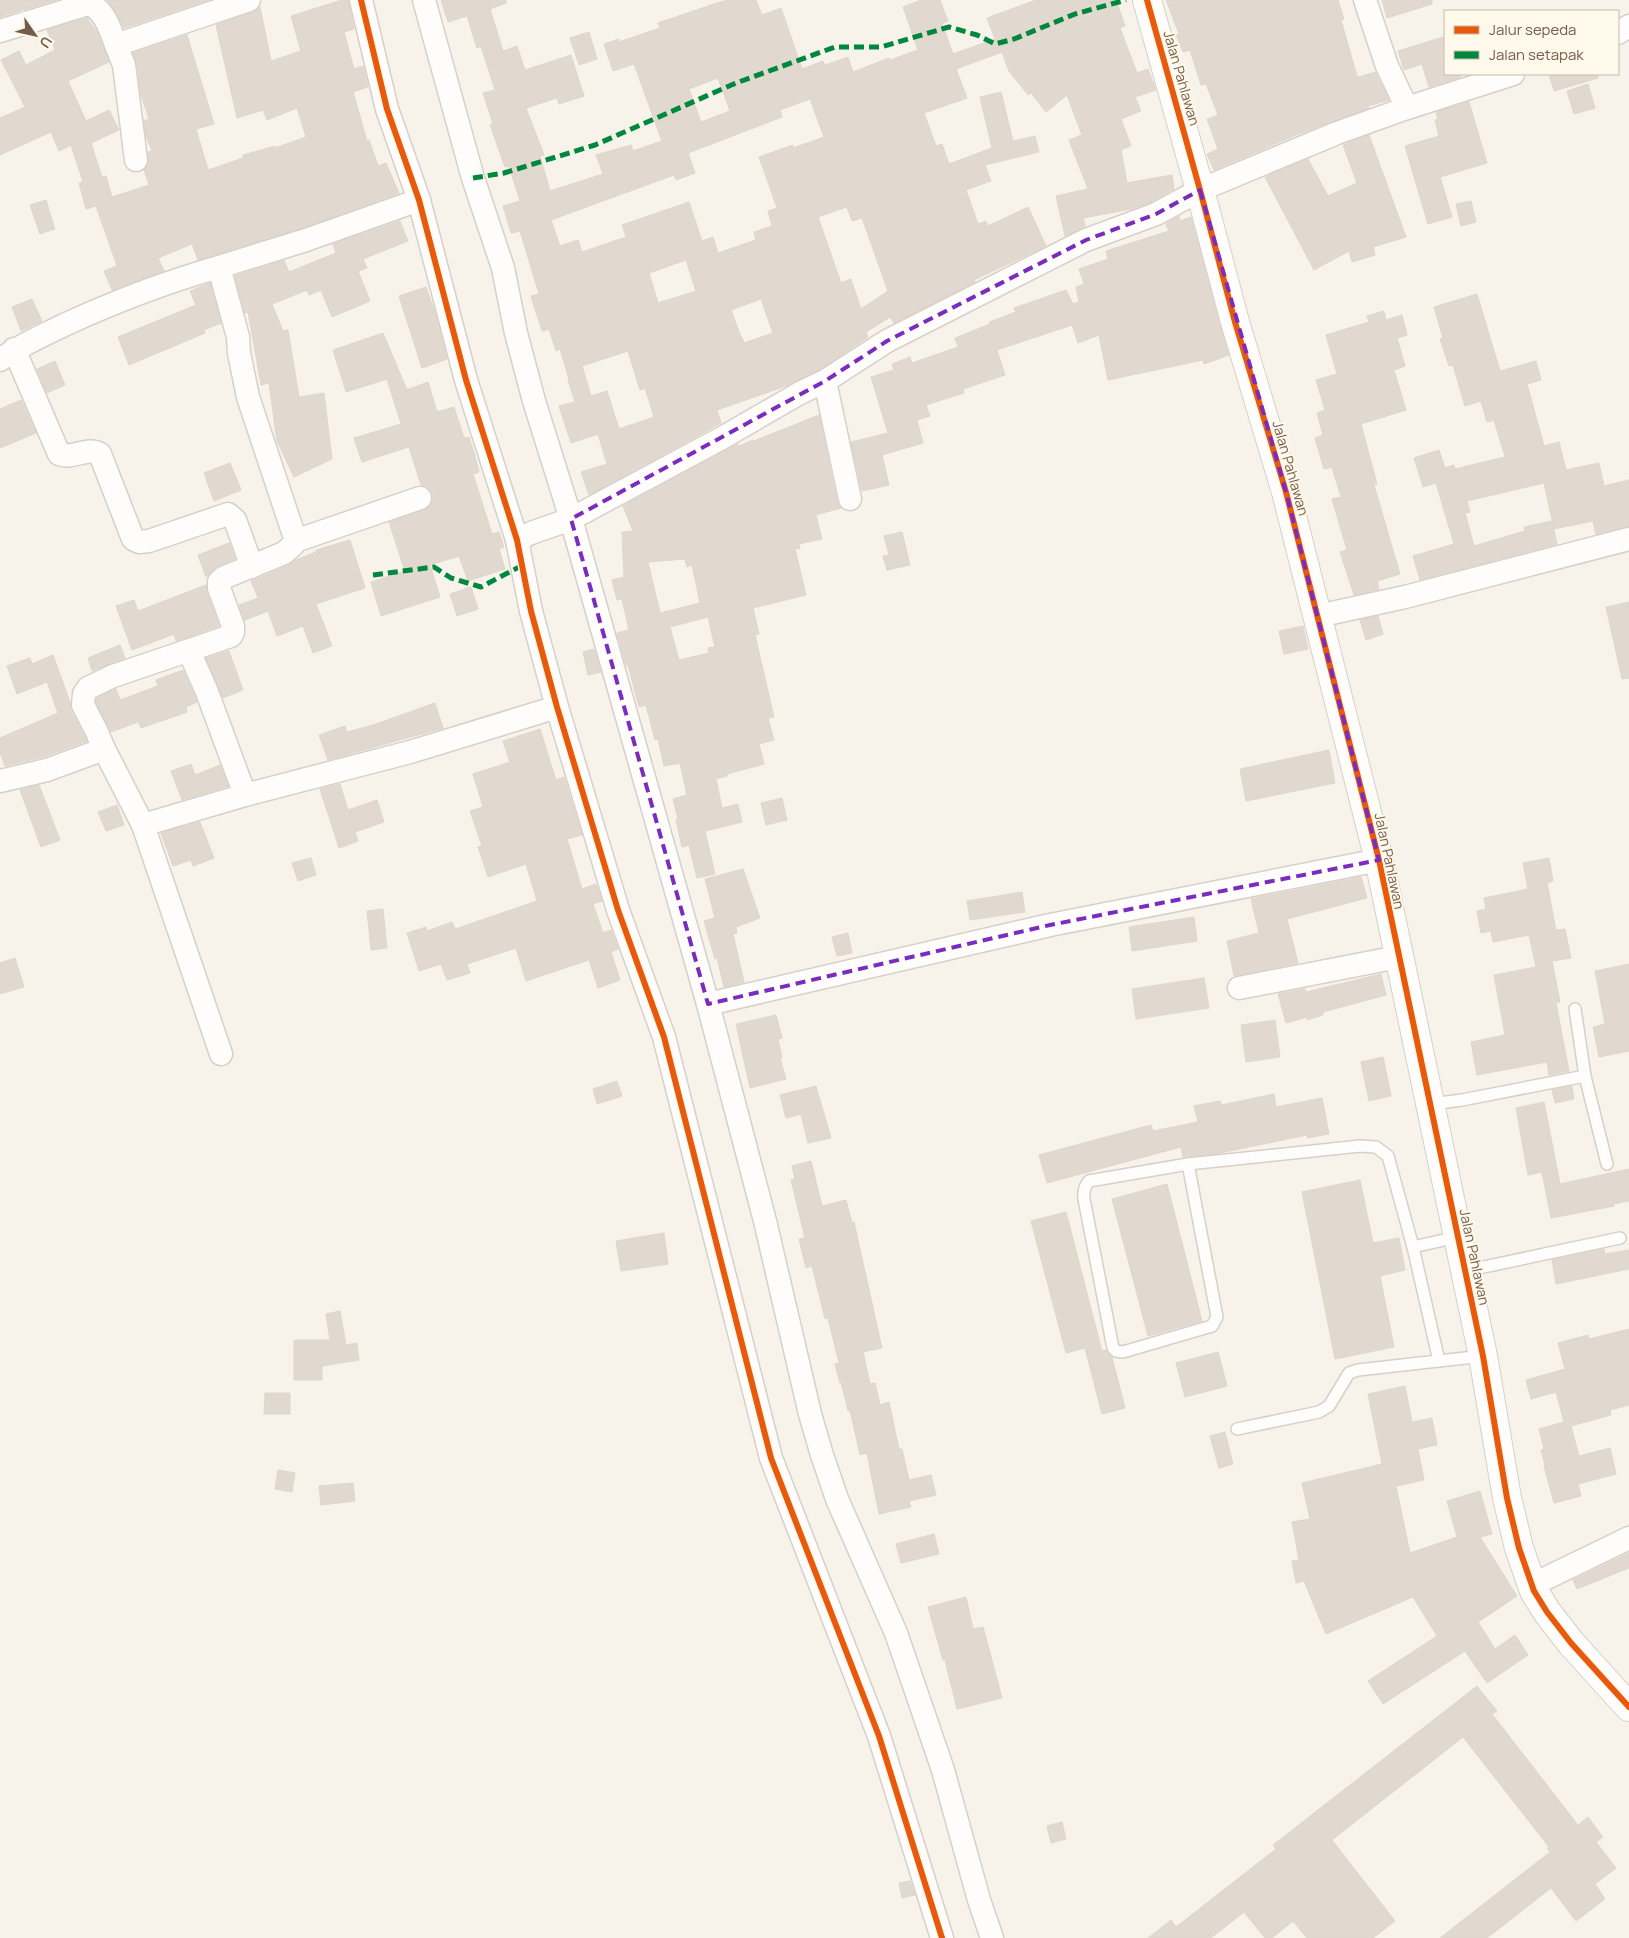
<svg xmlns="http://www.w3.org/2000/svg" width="1629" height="1938" font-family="Manrope,sans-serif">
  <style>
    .building { fill: #e1d9cf; stroke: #dfd6cc; fill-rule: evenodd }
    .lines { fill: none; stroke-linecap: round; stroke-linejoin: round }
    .service-casing { stroke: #d6d0c8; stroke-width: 14 }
    .minor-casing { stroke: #d6d0c8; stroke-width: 25 }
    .tertiary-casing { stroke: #d6d0c8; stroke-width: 30 }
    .service { stroke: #fefdfc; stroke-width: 11 }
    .minor { stroke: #fefdfc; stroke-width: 22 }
    .tertiary { stroke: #fefdfc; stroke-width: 28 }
    .quiet { stroke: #00873e; stroke-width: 5; stroke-dasharray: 10 5; stroke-linecap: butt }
    .cycleway-casing { stroke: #fff9eb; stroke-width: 9 }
    .cycleway { stroke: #e8590c; stroke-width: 6 }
    .marked { fill: none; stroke: #7b2cbf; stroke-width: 4; stroke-dasharray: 10 6; stroke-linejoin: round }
    .labels { text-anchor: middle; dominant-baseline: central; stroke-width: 4; stroke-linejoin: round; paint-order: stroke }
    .street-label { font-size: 14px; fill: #745d4a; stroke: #fff9eb }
  </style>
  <rect width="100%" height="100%" fill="#f7f3ea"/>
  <!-- building -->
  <g class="building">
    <path d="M0 0H56L0 17Z"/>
    <path d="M107 0H208L124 28 117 14Z"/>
    <path d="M342 0H348L354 29 344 32 354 69 363 66 368 87 353 92 367 141 369 140 378 166 386 163 399 193 302 228 198 260 192 244 158 258 164 271 112 290 104 271 117 266 96 206 86 209 79 183 83 182 71 145 59 151 51 132 0 155V118L25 107 1 60 19 51 26 65 55 50 47 30 87 18 97 32 109 62 68 81 86 121 109 110 119 130 91 143 102 177 106 176 112 197 149 185 144 170 148 165V152L152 151 146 136 144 121 149 119 141 95 137 63 133 53 187 35 214 124 196 129 208 170 243 158V155L275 146V148L306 137 297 108 267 120 263 110 237 118 216 25 253 12 260 7 271 61 301 51 291 16Z"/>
    <path d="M441 0H506V3L490 9 503 51 517 46 525 70 571 55 584 96 559 104 557 98 526 108 544 155 540 156 550 191 603 174 596 155 631 145 633 151 662 141 634 64 613 71 604 44 619 39V42L660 28 658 23 714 4 727 0H756L762 15 781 8 802 69 823 61 825 65 848 57 853 72 889 58 890 60 918 50 903 7 921 0H940L948 21 942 23 953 54 995 39 987 18 1036 0H1116L1125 26 1120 28 1137 73 1148 69 1156 90 1135 97 1141 111 1121 119 1131 146 1121 150 1127 183 1172 175 1174 189 1151 202 1131 209 1083 218 1085 226 1065 236 1056 196 1088 189 1069 140 1082 135 1067 95 1046 112 1031 93 1028 95 1009 71 1002 52 956 69 967 98 924 113 936 146 942 144 949 164 992 148 980 97 1001 92 1013 141 1035 136 1039 152 985 165 991 181 966 190 978 224 986 221 988 226 1028 207 1046 246 974 280 975 282 894 323 890 317 866 332 868 337 819 370 786 386 717 410 721 423 589 495 581 472 607 464 598 434 571 443 559 406 575 402 568 380 569 379 560 349 556 351 549 329 542 331 531 296 539 294 520 231 511 233 503 206 520 201 509 166 505 167 490 125 493 124 483 93 495 90 481 46 477 48 467 16 448 22ZM718 78 730 111 701 122 689 89ZM810 99 824 137 793 148V145L759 157 777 208 768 211 772 226 754 232 756 240 718 253 713 237 702 241 689 202 622 225 626 237 582 252 578 240 560 246 551 220 674 175 676 180 695 173 688 153 782 117 780 110ZM847 207 852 221 862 218 888 291 861 309 851 279 841 283 818 217ZM686 260 696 291 658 303 649 273ZM761 299 773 333 744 343 742 337H741L731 310ZM628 351 640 390 645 388 654 417 619 429 607 391 591 396 582 366Z"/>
    <path d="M1166 0H1338L1344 19 1341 20 1357 76 1359 77 1375 72 1389 100 1368 106 1369 108 1296 135 1214 170 1207 154 1218 149 1207 119 1218 115 1206 84 1201 85 1190 50 1183 52 1176 35 1179 34Z"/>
    <path d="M1382 0H1432V4L1387 18Z"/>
    <path d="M589 32 597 59 579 65 570 38Z"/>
    <path d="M1443 37 1445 46V74H1460L1461 77 1429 87 1422 64 1404 70 1398 51Z"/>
    <path d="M1549 74H1598V78L1554 91Z"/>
    <path d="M1588 84 1595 108 1574 114 1567 91Z"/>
    <path d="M1469 102 1487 163 1440 177 1452 217 1428 224 1405 146 1439 136 1435 120 1438 119 1436 112Z"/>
    <path d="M1369 135 1406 237 1373 247 1375 255 1352 262 1349 251 1314 270 1265 177 1308 159 1328 196 1357 183 1343 145Z"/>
    <path d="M46 200 55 229 40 234 30 205Z"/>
    <path d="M1471 201 1476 222 1461 226 1456 204Z"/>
    <path d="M1179 216 1180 221 1191 217 1229 355 1204 364 1203 360 1108 380 1099 335 1078 343 1072 325 997 350 1005 375 963 389 964 393 926 405 930 416 917 420 923 443 882 455 889 485 862 491 851 442 888 433 871 377 894 370 892 364 910 357 912 363 958 347 955 338 990 324 989 322 1016 312 1014 308 1066 290 1073 304 1079 302 1076 287 1084 284 1079 269 1108 259 1106 251 1169 231 1166 224Z"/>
    <path d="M400 221 408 241 363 259 367 268 358 271 370 301 332 317 321 290 309 295 307 290 272 304 283 331 288 330 299 397 324 393 332 459 294 477 277 441 269 383 261 385 248 312 245 313 235 276 284 260 289 272 336 253 333 244Z"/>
    <path d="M210 283 221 323 204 330 205 333 129 365 118 337 196 305 190 291Z"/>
    <path d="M426 287 436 316 447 359 422 368 399 296Z"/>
    <path d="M1477 294 1500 371 1536 361 1541 380 1527 384 1544 446 1559 442 1566 470 1599 463 1604 486 1629 480V526L1596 534 1593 521 1554 529 1544 483 1467 501 1470 512 1465 513 1474 546 1525 531 1524 527 1552 521 1557 544 1420 580 1413 556 1454 544 1436 483 1423 487 1414 458 1439 450 1445 468 1454 465 1455 469 1505 457 1494 420 1487 422 1481 401 1465 406 1453 365 1449 366 1440 339 1443 338 1434 307Z"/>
    <path d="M32 299 42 321 21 331 12 307Z"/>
    <path d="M1384 311 1386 320 1402 315 1407 335 1397 338 1405 366 1394 370 1406 410 1361 424 1377 484 1374 485 1400 574 1377 581 1379 589 1354 595 1340 552 1347 550 1332 499 1341 497 1332 467 1324 469 1315 438 1323 435 1317 413 1325 410 1316 380 1337 374 1326 335 1369 322 1367 316Z"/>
    <path d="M383 333 407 390 428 382 437 412 454 407 464 438 469 437 474 453 479 472 473 474 492 534 499 532 504 547 499 549 505 569 468 581 459 556 430 565 440 597 381 616 371 582 405 571 389 522 424 510 430 506 433 500V494L429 488 421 485 409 447 362 462 354 438 401 424 387 379 346 392 333 350Z"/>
    <path d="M55 361 65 385 47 393 37 369Z"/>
    <path d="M21 400 36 433 0 448V409Z"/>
    <path d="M819 415 837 502 841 508 816 515 822 539 799 544 800 548 795 549 806 595 753 608 759 634 755 635 774 717 768 718 774 740 759 744 764 764 727 774V776L716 779 722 808 738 804 742 822 705 831 715 874 697 878 689 845 682 847 676 820 678 819 673 799 687 795 680 763 664 766 658 739 655 740 646 705 639 707 628 665H626L617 633 629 630 622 599 617 600 612 580 624 577 622 532 633 531 623 506 738 444 739 446 753 440 754 441ZM685 559 687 567 692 565 700 603 660 613 648 562ZM708 617 715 647 708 648 709 653 679 660 670 627Z"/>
    <path d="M230 463 241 490 214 501 204 473Z"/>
    <path d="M902 532 910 565 887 570 883 556 889 555 884 536Z"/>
    <path d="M350 540 365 588 316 604 332 646 313 653 303 626 277 636 268 611 245 620 239 605 258 598 251 581 289 565 296 560 316 552V550Z"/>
    <path d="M229 543 235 559 218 566 206 577 198 555Z"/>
    <path d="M206 585 207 593 219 626 176 641 174 634 132 650 116 606 134 600 138 611Z"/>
    <path d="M471 587 478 609 457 616 450 594Z"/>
    <path d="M1629 602V678L1622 679 1606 607Z"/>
    <path d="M1378 616 1383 634 1366 640 1360 620Z"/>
    <path d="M1303 626 1308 649 1284 654 1279 631Z"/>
    <path d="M120 645 125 658 92 671 88 658Z"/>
    <path d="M594 649 601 672 588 675 583 652Z"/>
    <path d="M229 651 243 690 223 698 206 658Z"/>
    <path d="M53 655 70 702 71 711 87 741 43 757 5 766 0 752V738L58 713 47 682 17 694 7 666 30 658 32 664Z"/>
    <path d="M183 670 197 702 186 707 187 712 141 728 138 722 111 732 96 702 97 698 116 689 120 700 158 686 156 680Z"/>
    <path d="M435 703 443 728 328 760 319 735 345 726 347 732 373 725Z"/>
    <path d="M540 729 556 780 564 777 582 835 567 839 582 889 596 884 602 901 593 904 603 933 611 930 618 949 611 952 620 980 598 988 589 960 526 981 516 948 467 964 470 973 447 980 441 964 419 971 407 933 426 927 427 931 452 922 455 929 537 901 526 864 488 877 478 847 482 846 470 811 483 807 473 774 510 762 503 741Z"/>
    <path d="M1329 750 1335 783 1246 801 1240 769Z"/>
    <path d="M191 764 195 775 220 765 228 786 182 800 171 771Z"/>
    <path d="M340 784 348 810 377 800 384 822 355 832 358 841 339 848 320 789Z"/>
    <path d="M39 785 60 840 41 847 20 790Z"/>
    <path d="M782 798 787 820 766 825 761 803Z"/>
    <path d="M117 805 124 825 106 831 98 812Z"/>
    <path d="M200 822 214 858 193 866 191 860 173 866 161 833Z"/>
    <path d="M311 858 316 875 298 881 292 863Z"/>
    <path d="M1549 858 1553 881 1547 883 1556 930 1565 929 1571 958 1552 961 1560 1002 1556 1003 1569 1071 1549 1075 1547 1062 1477 1075 1471 1042 1505 1035 1494 975 1536 967 1529 935 1493 942 1491 931 1481 933 1477 911 1486 909 1484 898 1528 889 1523 863Z"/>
    <path d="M743 869 760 918 736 927 737 933 733 934 744 982 724 987 717 958 715 959 704 921 715 918 705 879Z"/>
    <path d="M1361 877 1367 898 1287 919 1298 963 1234 976 1227 941 1259 933 1251 899Z"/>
    <path d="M1022 892 1025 912 970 920 967 901Z"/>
    <path d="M383 909 387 948 371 950 367 911Z"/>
    <path d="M1194 917 1197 941 1132 951 1129 927Z"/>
    <path d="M848 933 852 953 837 956 832 937Z"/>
    <path d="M15 958 24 987 0 994V963Z"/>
    <path d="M1629 964V1051L1599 1057 1593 1027 1605 1024 1595 971Z"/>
    <path d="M1381 974 1386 995 1323 1012V1015L1307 1020V1017L1286 1023 1278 994 1305 989 1306 992Z"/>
    <path d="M1204 978 1209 1008 1136 1019 1132 989Z"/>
    <path d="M776 1015 782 1038 778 1039 782 1058 780 1059 786 1079 750 1088 736 1024Z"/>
    <path d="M1275 1020 1280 1057 1246 1062 1241 1025Z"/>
    <path d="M1383 1057 1391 1096 1369 1101 1361 1062Z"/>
    <path d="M617 1081 622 1096 597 1104 593 1089Z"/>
    <path d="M816 1086 831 1138 808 1143 801 1114 786 1118 780 1095Z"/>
    <path d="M1572 1086 1574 1099 1555 1103 1552 1090Z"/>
    <path d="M1274 1094 1276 1107 1322 1098 1329 1134 1307 1138V1135L1215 1154 1183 1157 1181 1147 1047 1183 1039 1155 1151 1125 1153 1131 1198 1122 1194 1106 1220 1101 1221 1105Z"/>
    <path d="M1544 1102 1560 1184 1629 1169V1201L1614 1204V1206L1551 1218 1542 1172 1528 1175 1516 1108Z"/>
    <path d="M811 1161 822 1206 846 1200 852 1223 854 1222 882 1348 863 1352 870 1384 875 1383 880 1405 889 1402 899 1449H902L909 1480 931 1475 936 1495 909 1501 911 1507 879 1514 867 1453 860 1455 850 1410 848 1411 841 1382 840 1383 835 1364 839 1363 828 1318 825 1319 812 1266 806 1268 799 1239 805 1238 791 1180 795 1179 792 1166Z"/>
    <path d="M1360 1180 1373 1243 1399 1238 1405 1270 1380 1276 1394 1347 1335 1359 1302 1192Z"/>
    <path d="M1167 1184 1202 1321 1148 1336 1112 1199Z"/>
    <path d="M1066 1212 1102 1351 1106 1350 1112 1357 1125 1408 1102 1414 1085 1348 1066 1353 1031 1221Z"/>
    <path d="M664 1233 668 1264 621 1271 616 1241Z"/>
    <path d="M1604 1249 1605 1254 1629 1250V1269L1556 1284 1552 1260Z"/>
    <path d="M340 1311 346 1345 357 1343 359 1360 322 1366V1380H294V1340H330L326 1314Z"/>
    <path d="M1629 1329V1405L1610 1410 1611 1415 1571 1426 1579 1456 1610 1448 1616 1474 1578 1484 1581 1496 1554 1503 1544 1466 1545 1465 1541 1450 1544 1449 1539 1429 1564 1422 1556 1392 1531 1399 1526 1380 1565 1369 1558 1343 1588 1335 1589 1339Z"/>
    <path d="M1218 1352 1227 1386 1185 1397 1176 1363Z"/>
    <path d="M1405 1386 1412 1422 1432 1418 1437 1445 1418 1449 1424 1480 1396 1486 1410 1553 1457 1537 1447 1501 1480 1491 1492 1534 1480 1537 1517 1596 1478 1622 1495 1649 1515 1635 1528 1655 1487 1683 1465 1651 1383 1704 1368 1681 1437 1636 1413 1597 1326 1634 1304 1581 1296 1583 1292 1561 1299 1560 1292 1522 1310 1519 1302 1483 1382 1464 1368 1394Z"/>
    <path d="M265 1393H290V1414H264Z"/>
    <path d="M1225 1432 1233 1464 1219 1468 1210 1436Z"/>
    <path d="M278 1470 295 1473 292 1492 275 1489Z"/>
    <path d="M353 1483 355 1501 321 1505 319 1486Z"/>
    <path d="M934 1534 939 1554 901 1563 896 1544Z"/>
    <path d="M1629 1553V1568L1577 1589 1573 1580Z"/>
    <path d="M966 1597 973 1629 983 1627 1002 1698 957 1709 945 1660H943L928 1607Z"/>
    <path d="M1477 1686 1497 1711 1492 1714 1578 1825 1588 1817 1603 1837 1596 1842 1616 1868 1595 1884 1605 1899 1576 1921 1551 1888 1487 1938H1440L1550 1852 1547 1848 1549 1847 1463 1737 1332 1840 1395 1921 1373 1938H1307L1293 1921 1272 1938H1265L1244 1912 1211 1938H1148L1171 1920 1176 1927 1276 1849 1273 1845Z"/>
    <path d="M1062 1822 1066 1839 1051 1843 1047 1826Z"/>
    <path d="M910 1881 915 1895 902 1898 899 1883Z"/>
  </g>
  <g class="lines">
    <defs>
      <g id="service">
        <path d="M1575 1009 1585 1076"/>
        <path d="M1431 1104 1462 1100 1585 1076 1607 1164"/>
        <path d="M1188 1164 1217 1317 1212 1326 1123 1352 1116 1351 1113 1348 1084 1199C1083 1192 1084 1187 1089 1181Z"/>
        <path d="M1188 1164 1360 1146 1376 1147 1388 1156 1413 1247 1457 1237"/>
        <path d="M1413 1247 1439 1361"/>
        <path d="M1465 1271 1620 1238"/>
        <path d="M1237 1429 1319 1412 1329 1406 1349 1373 1358 1370 1483 1356"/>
      </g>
      <g id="minor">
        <path d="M361 0 387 109 419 200 466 380 517 540 531 611 557 707 618 910 664 1037 771 1458 879 1736 942 1938"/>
        <path d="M424 0 473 178 503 268 516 333 534 401 571 519 708 1004 765 1221 810 1414 822 1455 837 1499 896 1633 943 1770 979 1900 992 1938"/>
        <path d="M0 31 88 4C104 8 111 31 116 45L249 0"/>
        <path d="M1618 33 1629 26"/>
        <path d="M116 45 124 65 136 160"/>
        <path d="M1407 108 1513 74"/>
        <path d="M219 267 306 240 419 200"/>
        <path d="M14 349 59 454C72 460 88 446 100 454L133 539 139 542 149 541 228 514 235 520 252 567"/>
        <path d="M0 360C20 345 42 336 64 325 114 302 166 282 219 267L238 337 239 353 248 397 295 538 293 545 284 553 223 578 219 582V588L233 626V632L231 636 113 676 88 688 84 694 83 705 96 730 104 749 47 770 0 781"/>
        <path d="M825 381 850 499"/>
        <path d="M517 540 531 533 571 519 722 438 800 393 825 381 887 341 1086 240 1156 214 1200 190 1337 133 1407 108 1387 66 1365 0"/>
        <path d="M295 541 420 498"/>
        <path d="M1318 616 1405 597 1629 539"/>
        <path d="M189 651 207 692 245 795"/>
        <path d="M104 749 143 825 245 795 410 752 557 707"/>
        <path d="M143 825 221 1054"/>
        <path d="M1239 988 1398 957"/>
        <path d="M708 1004 1050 925 1379 860"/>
        <path d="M1532 1585 1629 1538"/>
      </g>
      <path id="tertiary" d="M1147 0 1200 190 1235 322 1286 492 1379 860 1483 1356 1507 1498 1519 1548 1534 1591 1547 1612 1571 1643 1629 1707"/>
    </defs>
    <!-- service casing -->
    <use href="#service" class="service-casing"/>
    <!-- minor casing -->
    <use href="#minor" class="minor-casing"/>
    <!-- tertiary casing -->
    <use href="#tertiary" class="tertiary-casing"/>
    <!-- service -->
    <use href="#service" class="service"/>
    <!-- minor -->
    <use href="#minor" class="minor"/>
    <!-- tertiary -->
    <use href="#tertiary" class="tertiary"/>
    <!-- quiet -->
    <g class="quiet">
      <path d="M473 178 504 173 595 145 736 83 835 47H881L949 27 977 35 995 44 1014 39 1075 14 1126 0"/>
      <path d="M373 575 434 567 451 578 481 587 521 566V563"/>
    </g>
    <defs>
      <g id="cycleway">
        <path d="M361 0 387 109 419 200 466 380 517 540 531 611 557 707 618 910 664 1037 771 1458 879 1736 942 1938"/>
        <path d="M1147 0 1200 190 1235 322 1286 492 1379 860 1483 1356 1507 1498 1519 1548 1534 1591 1547 1612 1571 1643 1629 1707"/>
      </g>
    </defs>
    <!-- cycleway casing -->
    <use href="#cycleway" class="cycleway-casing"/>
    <!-- cycleway -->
    <use href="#cycleway" class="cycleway"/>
  </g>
  <!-- marked area -->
  <path class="marked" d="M1200 190 1286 492 1379 860 1050 925 708 1004 571 519 825 381 887 341 1086 240 1156 214Z"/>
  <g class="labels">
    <!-- street labels -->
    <g class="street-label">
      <text transform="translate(1182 78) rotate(74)">Jalan Pahlawan</text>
      <text transform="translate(1291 468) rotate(74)">Jalan Pahlawan</text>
      <text transform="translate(1390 861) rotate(78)">Jalan Pahlawan</text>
      <text transform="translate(1475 1257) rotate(78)">Jalan Pahlawan</text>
    </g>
  </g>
  <!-- legend -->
  <rect x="1444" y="10" width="175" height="65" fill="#fff9eb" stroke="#c7bbab"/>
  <rect x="1454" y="26" width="25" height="8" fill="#e8590c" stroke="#c7bbab"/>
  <text x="1489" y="35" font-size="15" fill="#745d4a">Jalur sepeda</text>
  <rect x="1454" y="51" width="25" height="8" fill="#00873e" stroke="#c7bbab"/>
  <text x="1489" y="60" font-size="15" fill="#745d4a">Jalan setapak</text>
  <!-- north arrow -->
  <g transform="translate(35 35) rotate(124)" stroke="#fff9eb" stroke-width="4" paint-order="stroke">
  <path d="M0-4L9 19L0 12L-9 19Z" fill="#745d4a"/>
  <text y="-8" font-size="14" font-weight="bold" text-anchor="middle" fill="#745d4a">U</text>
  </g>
</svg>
